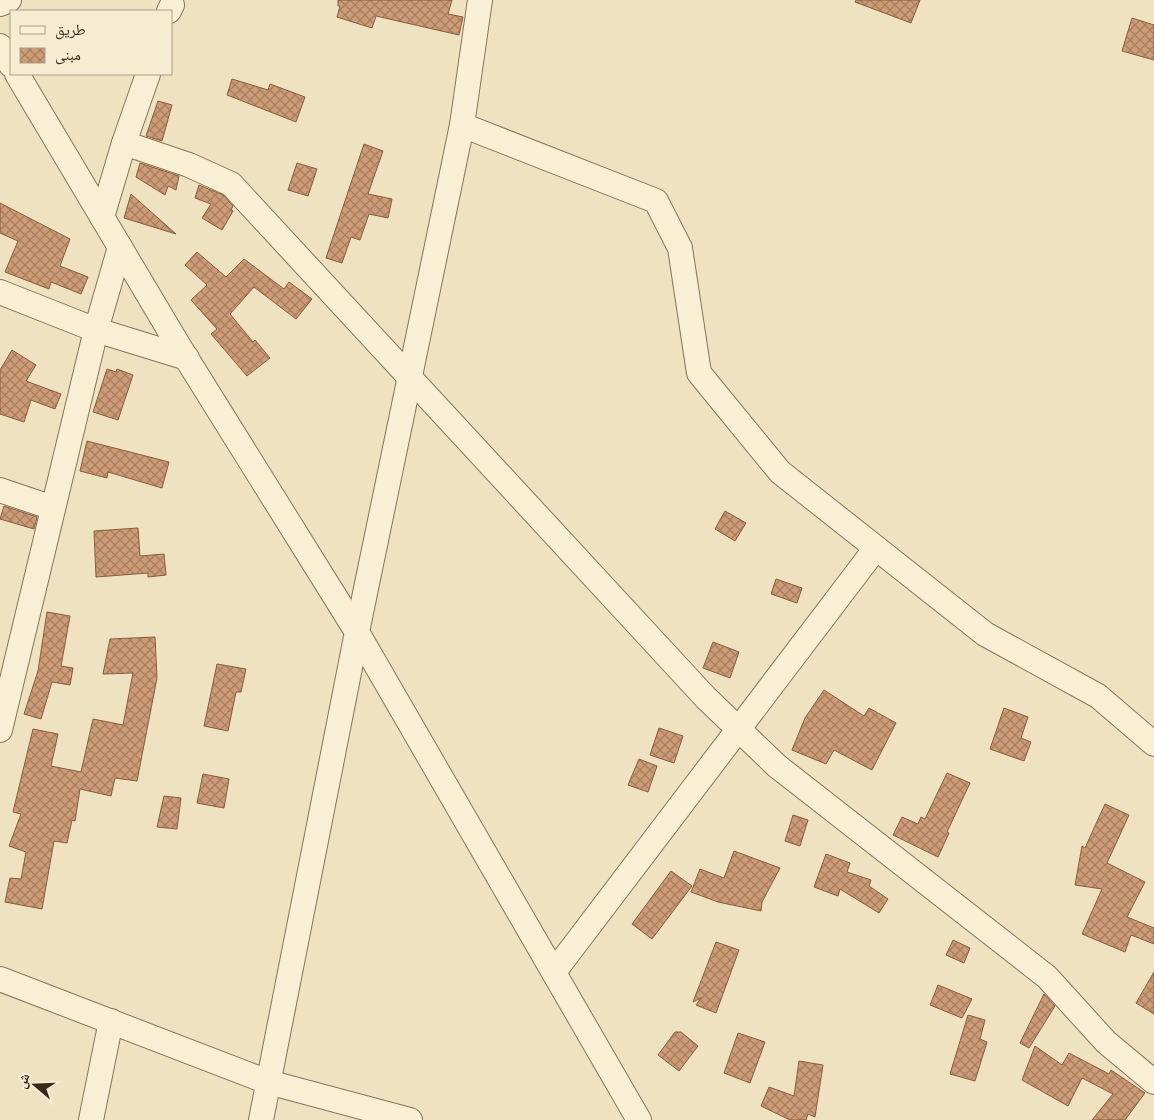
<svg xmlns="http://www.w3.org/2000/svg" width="1154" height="1120" font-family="'Crimson Pro','Noto Naskh Arabic',serif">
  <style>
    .building { fill: url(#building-cross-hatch); stroke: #875d3e }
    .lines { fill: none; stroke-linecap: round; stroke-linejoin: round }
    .minor-casing { stroke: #887358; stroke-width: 26 }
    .minor { stroke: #f9efd4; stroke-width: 24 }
  </style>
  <defs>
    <pattern id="building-cross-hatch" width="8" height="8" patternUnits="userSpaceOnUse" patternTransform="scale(1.25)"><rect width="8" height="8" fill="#cd9c76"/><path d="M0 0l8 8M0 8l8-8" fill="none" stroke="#a77f60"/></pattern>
  </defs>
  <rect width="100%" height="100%" fill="#eee2c1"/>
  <!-- building -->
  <g class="building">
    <path d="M338 0H452L448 14 463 17 459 35 376 16 372 28 337 17 340 6H338Z"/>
    <path d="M856 0H920L911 23 855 2Z"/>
    <path d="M1132 18 1154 25V60L1122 51Z"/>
    <path d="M232 79 268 90 270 84 305 97 296 122 227 95Z"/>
    <path d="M158 101 172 105 162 141 146 136Z"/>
    <path d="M364 144 383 151 368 194 392 199 388 218 369 214 360 240 351 237 342 263 326 258Z"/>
    <path d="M140 163 179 176 176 190 168 186 165 195 136 177Z"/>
    <path d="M297 163 317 169 308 196 288 190Z"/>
    <path d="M199 185 223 195 233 206 231 210 233 211 222 230 202 218 211 204 195 198Z"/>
    <path d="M131 194 176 234 124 218Z"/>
    <path d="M0 203 70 239 60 266 88 277 81 294 51 282 49 289 5 272 18 241 0 233Z"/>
    <path d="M197 252 226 277 244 259 284 289 289 282 312 299 296 319 254 287 230 314 253 342 255 340 270 358 247 376 211 334 217 329 191 300 207 285 185 265Z"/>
    <path d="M12 350 36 365 26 381 61 394 55 409 31 400 24 422 0 414V370Z"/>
    <path d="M107 369 116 372 117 369 133 375 118 420 93 412Z"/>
    <path d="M87 441 169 462 162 488 108 472 107 478 80 471Z"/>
    <path d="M4 506 37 517 34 529 0 519Z"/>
    <path d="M725 511 746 523 735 541 715 529Z"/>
    <path d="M138 528 140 556 164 554 166 575 148 577V573L96 577 94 531Z"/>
    <path d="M776 579 802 588 797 603 771 594Z"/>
    <path d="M47 612 70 616 61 666 73 668 70 685 52 682 41 719 24 714 38 671Z"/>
    <path d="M155 637 157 678 137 781 115 778 111 796 80 789 75 821 72 820 67 843 54 841 42 909 5 902 10 878 21 879 26 852 9 846 21 814 13 812 33 729 58 734 51 766 81 772 93 719 123 725 133 673 103 674 110 639Z"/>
    <path d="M713 642 739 652 730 678 703 668Z"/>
    <path d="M217 664 246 669 241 692H236L228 731 204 726Z"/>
    <path d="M824 690 864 716 869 708 896 723 872 770 834 750 826 764 792 750 805 718Z"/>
    <path d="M1004 708 1028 717 1021 738 1031 742 1024 761 990 749Z"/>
    <path d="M659 728 683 736 674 763 650 755Z"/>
    <path d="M639 759 657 766 648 792 628 785Z"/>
    <path d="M947 773 970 783 947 832 949 833 938 857 893 835 902 817 918 824 921 817 925 819Z"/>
    <path d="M203 774 229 779 224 808 197 803Z"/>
    <path d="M164 796 181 798 177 829 157 827Z"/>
    <path d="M1105 804 1129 815 1107 863 1145 882 1127 917 1154 928V944L1131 935 1125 952 1082 934 1102 889 1075 885 1082 846 1085 848Z"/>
    <path d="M793 815 808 820 800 846 785 841Z"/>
    <path d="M734 851 780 868 762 902 761 911 718 902 691 892 700 869 724 878Z"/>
    <path d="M826 854 850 863 847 872 871 880 869 886 888 899 879 913 840 889 838 896 814 887Z"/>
    <path d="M671 871 692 886 652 939 632 924Z"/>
    <path d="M953 940 970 948 964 963 946 955Z"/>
    <path d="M716 942 739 950 716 1013 696 1005 701 998 693 1002Z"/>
    <path d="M1154 972V1014L1136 1003Z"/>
    <path d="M938 985 972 999 962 1018 930 1005Z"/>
    <path d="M1044 994 1055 1006 1029 1048 1020 1043Z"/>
    <path d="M968 1015 985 1020 980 1039 987 1042 975 1081 950 1074Z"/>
    <path d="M675 1032H681L698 1046 679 1071 658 1055Z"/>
    <path d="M738 1033 765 1042 750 1083 724 1073Z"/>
    <path d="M1035 1046 1062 1065 1069 1053 1109 1074 1111 1070 1145 1093 1125 1120H1092L1113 1094 1082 1078 1068 1106 1022 1080Z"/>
    <path d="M799 1061 823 1065 815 1117 808 1114 806 1120H790L761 1106 769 1087 794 1096Z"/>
  </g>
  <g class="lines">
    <defs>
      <g id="minor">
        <path d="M0 4 9 0"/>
        <path d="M169 11 172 5"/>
        <path d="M0 46 11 65"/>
        <path d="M17 74 180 348 357 632 639 1120"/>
        <path d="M462 125 656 201 680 248 699 373 780 472 985 634 1098 696 1154 744"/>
        <path d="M124 143 189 165 231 184 706 698 777 766 1047 977 1106 1042 1154 1082"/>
        <path d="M102 217 124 143 148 74"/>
        <path d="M0 292 96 330 187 358"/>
        <path d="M0 490 53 508"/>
        <path d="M0 730 96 330 120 247"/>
        <path d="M554 972 876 548"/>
        <path d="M0 979 268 1082 410 1120"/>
        <path d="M91 1120 111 1021"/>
        <path d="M261 1120 357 632 462 125 480 0"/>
      </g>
    </defs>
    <!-- minor casing -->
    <use href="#minor" class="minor-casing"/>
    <!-- minor -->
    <use href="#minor" class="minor"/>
  </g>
  <!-- legend -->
  <rect x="10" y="10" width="162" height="65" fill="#f6ecd1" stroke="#aa9e89"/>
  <rect x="20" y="26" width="25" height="8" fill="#f9efd4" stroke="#aa9e89"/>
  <text x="55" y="35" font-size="15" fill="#372a1d">طريق</text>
  <rect x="20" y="48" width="25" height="15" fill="url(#building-cross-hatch)" stroke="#aa9e89"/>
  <text x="55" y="60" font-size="15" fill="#372a1d">مبنى</text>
  <!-- north arrow -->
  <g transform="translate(35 1085) rotate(289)" stroke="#f6ecd1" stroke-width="4" paint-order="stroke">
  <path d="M0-4L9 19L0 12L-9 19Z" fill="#372a1d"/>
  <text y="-8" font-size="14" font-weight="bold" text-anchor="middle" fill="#372a1d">ش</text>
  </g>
</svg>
